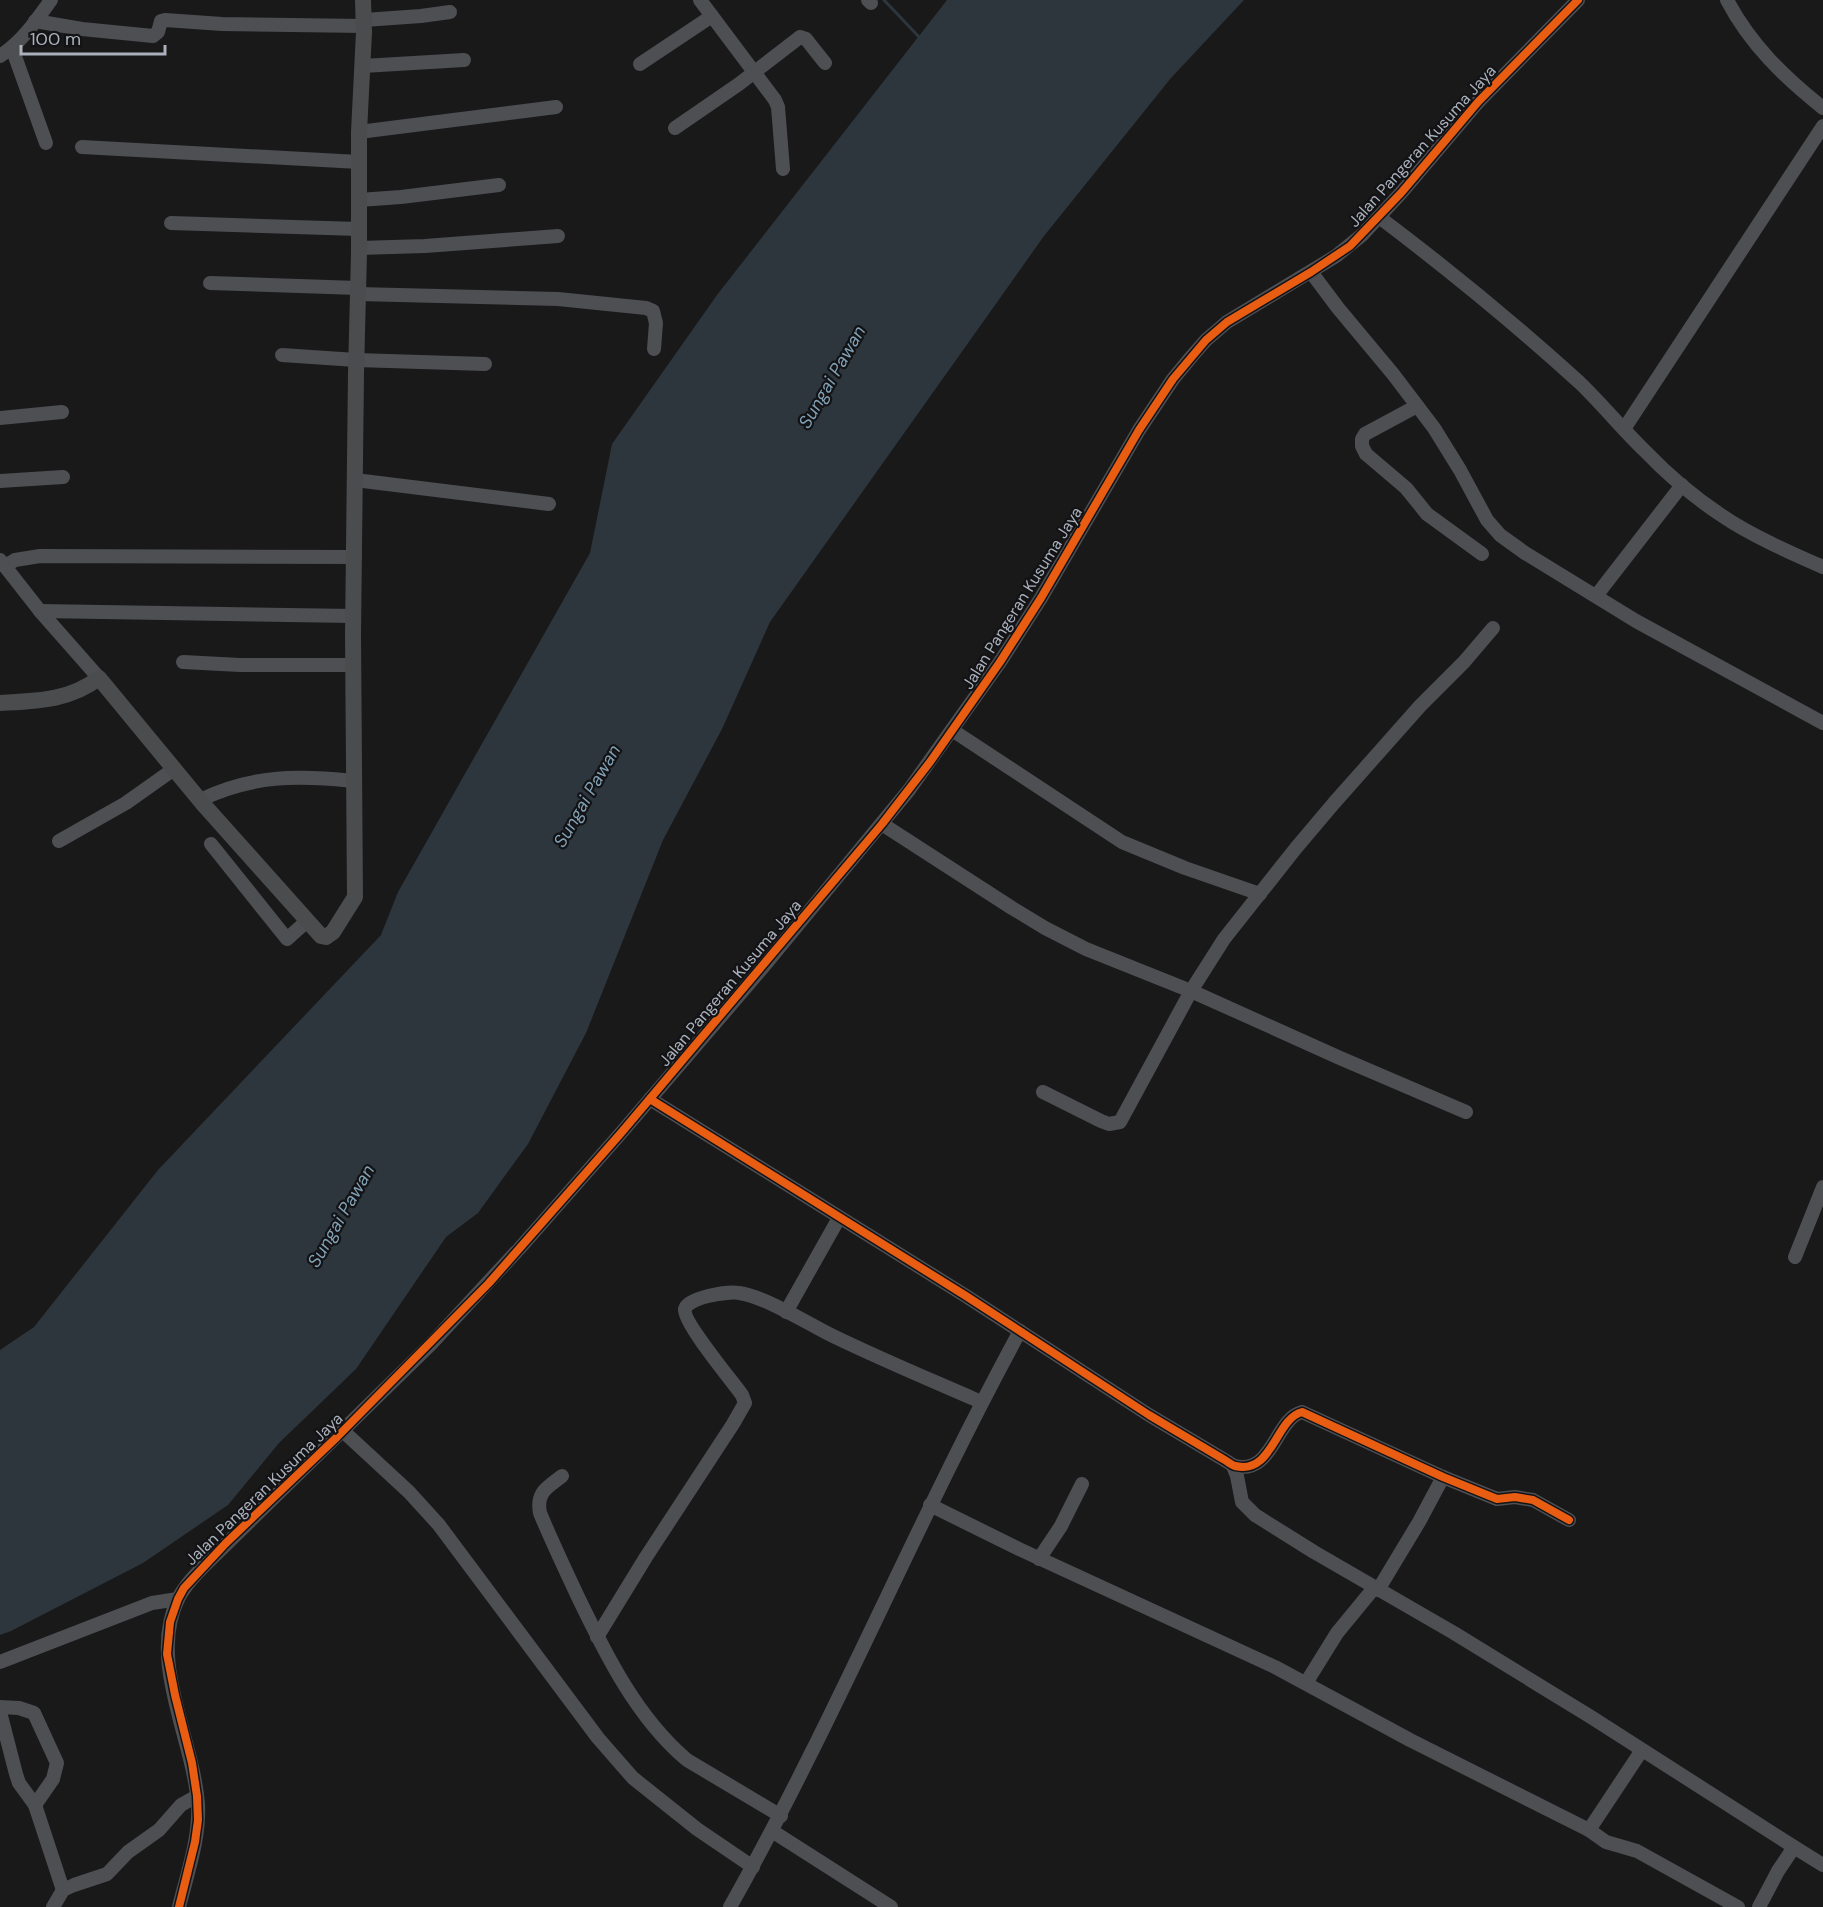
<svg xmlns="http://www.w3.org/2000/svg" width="1823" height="1907" font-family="'DM Sans',sans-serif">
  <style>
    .water { fill: #2c363c }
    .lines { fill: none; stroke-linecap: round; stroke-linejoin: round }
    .stream { stroke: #2c363c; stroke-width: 3 }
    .minor { stroke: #4d4f53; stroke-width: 14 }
    .major { stroke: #4b4c4e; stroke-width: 16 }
    .cycleway-casing { stroke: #131316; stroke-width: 11 }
    .cycleway { stroke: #e95d12; stroke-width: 8 }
    .labels { text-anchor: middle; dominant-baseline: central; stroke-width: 4.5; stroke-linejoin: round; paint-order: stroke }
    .street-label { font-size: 16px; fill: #aab1bb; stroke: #131316 }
    .water-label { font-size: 18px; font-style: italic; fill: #81a2b6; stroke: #131316 }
  </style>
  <rect width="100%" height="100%" fill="#19191a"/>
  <!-- water -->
  <path class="water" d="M947 0H1244L1171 78 1044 236 770 622 722 729 663 840 586 1033 528 1144 478 1213 446 1237 356 1369 279 1443 228 1505 143 1563 11 1631 0 1635V1350L34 1327 158 1170 381 935 398 892 590 553 612 444 717 295Z"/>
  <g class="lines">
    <!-- stream -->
    <path class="stream" d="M884 0 920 38"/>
    <!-- minor -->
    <g class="minor">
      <path d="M700 0 775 100 778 107 783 169"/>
      <path d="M868 0 871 3"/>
      <path d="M1727 0C1750 44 1784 77 1823 108"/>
      <path d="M364 20 421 16 450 12"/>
      <path d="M35 21 82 29 153 36 158 32 161 21 165 20 222 24 364 26"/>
      <path d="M12 48 46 143"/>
      <path d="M0 56C22 42 36 21 51 0"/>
      <path d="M640 64 712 16"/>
      <path d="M363 66 464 60"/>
      <path d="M675 128 739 84 800 37 806 39 825 63"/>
      <path d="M359 132 556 107"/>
      <path d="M82 147 359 162"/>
      <path d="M359 200 401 197 499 185"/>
      <path d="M1379 217C1448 269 1515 324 1579 382 1602 404 1622 429 1645 451 1668 475 1694 497 1721 515 1750 535 1791 553 1823 567"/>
      <path d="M171 223 359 229"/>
      <path d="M359 248 425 246 558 236"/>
      <path d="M1311 272 1338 308 1393 374 1434 428 1460 470 1487 520 1500 535 1525 553 1636 621 1823 723"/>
      <path d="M210 283 358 288"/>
      <path d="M358 294 558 299 646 308 653 311 656 323 654 349"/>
      <path d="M282 355 356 360 485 364"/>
      <path d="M1417 406 1365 434 1362 439V446L1366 454 1406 488 1427 514 1482 554"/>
      <path d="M0 418 62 412"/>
      <path d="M1624 429 1823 126"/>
      <path d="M355 480 549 504"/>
      <path d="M0 481 63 477"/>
      <path d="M0 560 40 611 99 678"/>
      <path d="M5 566 15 560 40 556 355 557"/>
      <path d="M1596 596 1682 485"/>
      <path d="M40 611 354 616"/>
      <path d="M183 662 240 665H353"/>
      <path d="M952 730 1122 842 1185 868 1260 894"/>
      <path d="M200 800C252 775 297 775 353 781"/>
      <path d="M882 824 1012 908 1045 928 1086 949 1191 991 1340 1058 1466 1112"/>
      <path d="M59 841 126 803 174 769"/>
      <path d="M211 844 287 939 307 921"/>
      <path d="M1043 1092 1101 1121 1109 1124 1120 1122 1191 991 1224 939 1296 848 1334 803 1420 706 1464 662 1493 628"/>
      <path d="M650 1099 966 1296 1149 1415 1223 1459C1227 1461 1231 1465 1235 1466 1273 1475 1275 1419 1302 1412L1443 1477 1497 1499 1515 1497 1533 1500 1569 1520"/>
      <path d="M519 1249 621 1133 764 966 909 790 1000 662 1041 598 1139 430 1173 379 1192 356 1206 340 1227 322 1336 256 1362 235 1401 193 1478 102 1578 0"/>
      <path d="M1795 1257 1823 1187"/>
      <path d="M786 1312 839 1218"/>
      <path d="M343 1431 409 1492 439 1525 598 1738 633 1778 697 1829 753 1867"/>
      <path d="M1233 1466 1237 1476 1242 1502 1255 1515 1314 1552 1454 1633 1591 1717 1794 1847 1823 1865"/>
      <path d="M562 1476C547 1488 536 1492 540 1513 552 1542 565 1569 578 1597 606 1655 637 1718 687 1760L781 1816"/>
      <path d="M930 1505 1019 1549 1275 1667 1410 1740 1589 1830 1606 1842 1637 1851 1738 1907"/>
      <path d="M1039 1559 1061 1526 1082 1484"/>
      <path d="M1378 1590 1419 1522 1443 1477"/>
      <path d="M597 1637 646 1557 733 1424 745 1403 742 1395C733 1382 682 1321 685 1309 688 1297 729 1291 739 1293 766 1297 805 1322 831 1335 880 1359 931 1380 981 1402"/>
      <path d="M0 1662 152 1603 178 1599"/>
      <path d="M1306 1683 1337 1633 1374 1588"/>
      <path d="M0 1707 19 1708 34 1713 57 1763 53 1779 35 1805"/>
      <path d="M0 1712 16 1774 19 1783 35 1805 63 1890"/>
      <path d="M1589 1830 1642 1750"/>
      <path d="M772 1831 891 1907"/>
      <path d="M53 1907 63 1890 74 1885 107 1874 128 1852 159 1830 181 1805 197 1796"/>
      <path d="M179 1907C187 1874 200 1838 198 1804 193 1738 148 1661 178 1599 185 1585 196 1574 207 1563L431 1344 516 1252"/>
      <path d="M730 1907C836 1719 917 1520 1020 1331"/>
      <path d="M1759 1907 1778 1871 1794 1847"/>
    </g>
    <!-- major -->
    <path class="major" d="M0 703C36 701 69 701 99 678L203 804 321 936 326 937 333 932 355 897 353 635 356 373 359 253V132L364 32 363 0"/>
    <defs>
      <g id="cycleway">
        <path d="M650 1099 966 1296 1149 1415 1223 1459C1227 1461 1231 1465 1235 1466 1273 1475 1275 1419 1302 1412L1443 1477 1497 1499 1515 1497 1533 1500 1569 1520"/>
        <path d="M179 1907 195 1842 198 1820 197 1796 192 1763 175 1695 167 1654 170 1622 178 1599 184 1588 226 1543 337 1437 489 1283 621 1133 882 824 930 762 1000 662 1041 598 1139 430 1173 379 1206 340 1227 322 1311 272 1350 246 1401 193 1478 102 1578 0"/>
      </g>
    </defs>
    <!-- cycleway casing -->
    <use href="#cycleway" class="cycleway-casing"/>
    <!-- cycleway -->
    <use href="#cycleway" class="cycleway"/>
  </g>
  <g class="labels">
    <!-- street labels -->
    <g class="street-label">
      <text transform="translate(1422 146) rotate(-48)">Jalan Pangeran Kusuma Jaya</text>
      <text transform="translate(1022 598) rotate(-58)">Jalan Pangeran Kusuma Jaya</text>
      <text transform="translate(730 983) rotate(-50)">Jalan Pangeran Kusuma Jaya</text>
      <text transform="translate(264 1489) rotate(-44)">Jalan Pangeran Kusuma Jaya</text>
    </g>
    <!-- water labels -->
    <g class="water-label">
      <text transform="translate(832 377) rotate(-60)">Sungai Pawan</text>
      <text transform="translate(587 796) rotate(-60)">Sungai Pawan</text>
      <text transform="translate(341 1216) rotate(-60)">Sungai Pawan</text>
    </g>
  </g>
  <!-- scale -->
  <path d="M21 45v9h144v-9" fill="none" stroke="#aab1bb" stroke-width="3"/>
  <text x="30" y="45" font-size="18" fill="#aab1bb" stroke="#131316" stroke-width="4.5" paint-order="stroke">100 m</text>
</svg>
